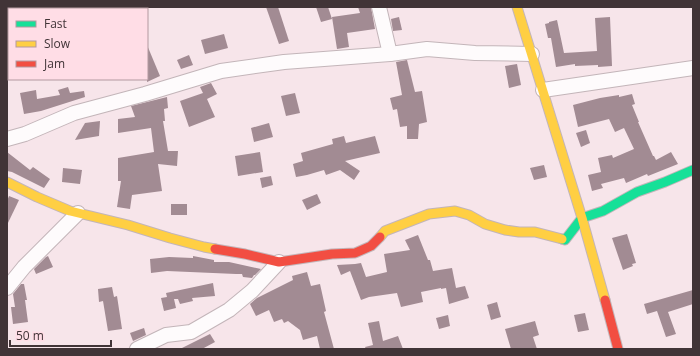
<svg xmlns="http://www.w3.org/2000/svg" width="700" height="356" font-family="'Open Sans',sans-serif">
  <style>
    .building { fill: #a28b93 }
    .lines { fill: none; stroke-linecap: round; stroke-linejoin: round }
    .street-casing { stroke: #c3b5b9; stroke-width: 16 }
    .fast-casing { stroke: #c3b5b9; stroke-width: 11 }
    .slow-casing { stroke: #c3b5b9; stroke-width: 11 }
    .jam-casing { stroke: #c3b5b9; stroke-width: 11 }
    .street { stroke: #fefbfc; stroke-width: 14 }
    .fast { stroke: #16e098; stroke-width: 9 }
    .slow { stroke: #ffcf43; stroke-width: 9 }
    .jam { stroke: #f24e42; stroke-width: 9 }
  </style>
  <rect width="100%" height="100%" fill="#f7e5ea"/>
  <!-- building -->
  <g class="building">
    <path d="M266 7H278L289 41 279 44Z"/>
    <path d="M316 7H328L332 19 321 22Z"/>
    <path d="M358 7H371L375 29 347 33 349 47 337 49 332 17 360 13Z"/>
    <path d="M399 17 402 30 393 31 391 19Z"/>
    <path d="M610 17 612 66 598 67V65L575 66V64L556 67 551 38H548L545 24 549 23V22L557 20 564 53 597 51 595 18Z"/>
    <path d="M224 34 228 48 205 54 201 40Z"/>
    <path d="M147 45 160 76 147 82Z"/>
    <path d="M189 55 193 65 181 69 177 60Z"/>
    <path d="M407 60 415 92 422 91 427 122 419 124 418 139H407V126L400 127 397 109 393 110 390 98 402 95 396 62Z"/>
    <path d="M517 64 521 85 509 88 505 66Z"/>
    <path d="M211 83 217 94 207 99 215 117 189 127 180 101 203 93 200 87Z"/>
    <path d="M68 87 70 93 84 91 85 97 41 111 24 114 20 93 36 90 37 99 60 95 58 90Z"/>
    <path d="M295 93 300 113 286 116 281 96Z"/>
    <path d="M632 94 635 104 632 105 639 122H638L653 156H654L656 160 671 152 678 164 648 176 647 174 626 183 624 178 601 184 603 188 592 191 588 175 601 172 598 158 612 155 613 158 634 149 624 128 615 132 609 119 578 127 573 105 600 98 619 95V97Z"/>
    <path d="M167 97 168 108 164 109 165 121H163L168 151H178L177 166 158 164 162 191 132 195 130 209 117 207 121 181H118V158L154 152 151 128 118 133V119L135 117 131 106Z"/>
    <path d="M100 121 99 136 75 140 85 123Z"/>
    <path d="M269 123 273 137 254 142 251 128Z"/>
    <path d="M586 130 590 143 581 147 576 133Z"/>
    <path d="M344 136 346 143 375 136 380 153 345 161 360 171 354 180 340 170 326 175 324 170 307 175 296 177 293 164 303 161 301 153 333 144 332 139Z"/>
    <path d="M7 152 30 170 33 167 50 179 44 188 12 172 7 171Z"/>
    <path d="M260 152 263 172 238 176 235 156Z"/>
    <path d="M544 165 547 177 534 180 530 168Z"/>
    <path d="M63 168 82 170 80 184 62 182Z"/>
    <path d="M271 176 273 185 262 188 260 178Z"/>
    <path d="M317 194 321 203 307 210 302 200Z"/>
    <path d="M9 196 19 200 7 225V201Z"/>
    <rect x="171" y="204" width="16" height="11"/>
    <path d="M627 234 636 263 632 264 633 266 623 270 612 238Z"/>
    <path d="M418 235 428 260H430L433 271 452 268 456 288 465 286 469 298 449 304 446 288 441 289V288L421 292 423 302 401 307 397 293 369 297 361 300 350 271 341 275 337 265 355 264 361 263 366 277 387 272 384 254 410 250 405 240Z"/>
    <path d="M48 256 53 267 36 274 34 269 46 257Z"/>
    <path d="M193 256 214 260V262H229L261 269 255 275H254L252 278 243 277 242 274H236L167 271 151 273 150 259 169 257 193 258Z"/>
    <path d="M307 272 311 286 320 284 326 311 324 312 334 349H320L317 336 303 340 300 330 288 321 284 323 282 319 274 322 269 310 256 316 250 304 257 298 293 280 292 276Z"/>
    <path d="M213 283 215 296 192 298 193 301 180 304 178 299H174L176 308 164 311 161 298 167 297 166 293Z"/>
    <path d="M21 284H24L27 300H25L28 322 13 324 11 307H15L13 294Z"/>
    <path d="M112 287 114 297 117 296 122 329 108 331 103 301 99 302 98 289Z"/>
    <path d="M693 290V304L668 312 676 334 666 337 657 311 647 314 644 304Z"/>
    <path d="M497 302 501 317 491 320 487 305Z"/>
    <path d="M585 313 589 330 578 332 574 315Z"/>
    <path d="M448 315 450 326 439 329 436 318Z"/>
    <path d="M379 321 383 341 398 336 403 349H366L365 347 373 345 368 323Z"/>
    <path d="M535 321 539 335 533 337 537 349H511L505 329Z"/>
    <path d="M144 328 146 335 133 341 130 333Z"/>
    <path d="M210 334 215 342 202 349H180Z"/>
  </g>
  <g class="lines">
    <defs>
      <g id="street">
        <path d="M379 7 390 54"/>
        <path d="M543 90 693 68"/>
        <path d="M7 139 25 134 74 113 145 94 221 71 284 62 390 54 427 49 475 53 532 54"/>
        <path d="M7 288 24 267 78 213"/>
        <path d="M137 349 166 335 191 332 229 310 252 291 279 262"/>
      </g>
      <path id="fast" d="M562 239 565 240 582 218 603 211 637 192 665 182 693 170"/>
      <g id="slow">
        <path d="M517 7 582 218 605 300"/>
        <path d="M7 182 37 197 70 211 128 225 170 238 204 247 215 249"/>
        <path d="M380 237 385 231 429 214 455 211 469 215 485 224 505 230 519 232H535L562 239"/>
      </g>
      <g id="jam">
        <path d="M215 249 245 254 279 262 332 254 355 253 371 246 380 237"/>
        <path d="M605 300 618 349"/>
      </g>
    </defs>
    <!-- street casing -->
    <use href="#street" class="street-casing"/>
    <!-- fast casing -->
    <use href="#fast" class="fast-casing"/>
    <!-- slow casing -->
    <use href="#slow" class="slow-casing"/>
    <!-- jam casing -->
    <use href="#jam" class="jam-casing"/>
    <!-- street -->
    <use href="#street" class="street"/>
    <!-- fast -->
    <use href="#fast" class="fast"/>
    <!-- slow -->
    <use href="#slow" class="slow"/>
    <!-- jam -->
    <use href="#jam" class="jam"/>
  </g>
  <!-- border -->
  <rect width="700" height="356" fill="none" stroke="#413437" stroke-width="16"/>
  <!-- legend -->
  <rect x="8" y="8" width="140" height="72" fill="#ffdde6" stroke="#b399a0"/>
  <rect x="16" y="21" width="20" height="6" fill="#16e098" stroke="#b399a0"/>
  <text x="44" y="28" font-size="12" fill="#413437">Fast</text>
  <rect x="16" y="41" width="20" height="6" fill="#ffcf43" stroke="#b399a0"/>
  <text x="44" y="48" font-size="12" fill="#413437">Slow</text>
  <rect x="16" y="61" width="20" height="6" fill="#f24e42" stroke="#b399a0"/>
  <text x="44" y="68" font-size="12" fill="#413437">Jam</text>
  <!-- scale -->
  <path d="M10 340v6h101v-6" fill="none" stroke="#413437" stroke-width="2"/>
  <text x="16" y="340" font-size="12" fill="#413437" stroke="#ffdde6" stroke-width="3" paint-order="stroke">50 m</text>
</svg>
